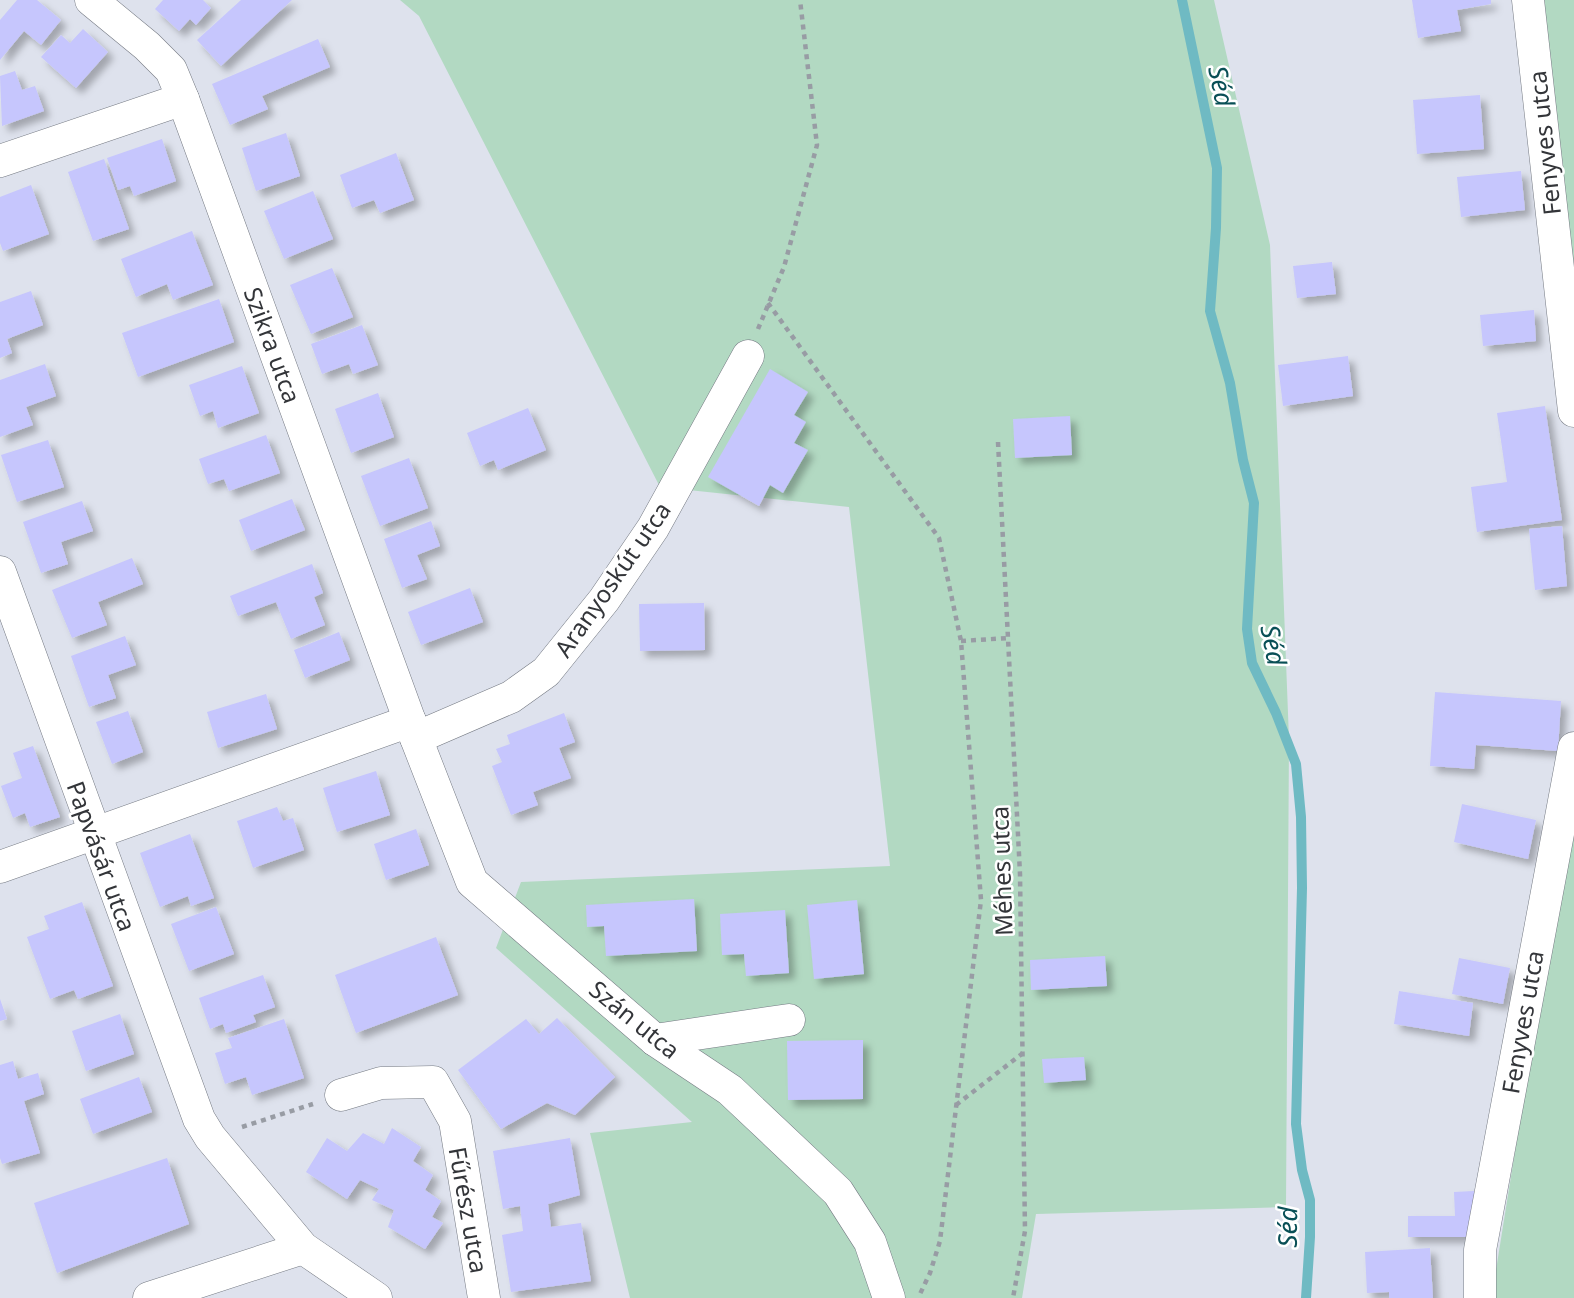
<svg xmlns="http://www.w3.org/2000/svg" width="1574" height="1298" font-family="'Noto Sans',sans-serif">
  <style>
    .green { fill: #b2d9c2 }
    .lines { fill: none; stroke-linecap: round; stroke-linejoin: round }
    .stream { stroke: #6fbac3; stroke-width: 10 }
    .building { fill: #c6c6fd; filter: url(#shadow) }
    .minor-casing { stroke: #757a83; stroke-width: 33 }
    .path { stroke: #989ca4; stroke-width: 4.5; stroke-dasharray: 5 5; stroke-linecap: butt }
    .minor { stroke: #fff; stroke-width: 32 }
    .labels { text-anchor: middle; dominant-baseline: central; stroke-width: 5; stroke-linejoin: round; paint-order: stroke }
    .street-label { font-size: 24px; fill: #333539; stroke: #fff }
    .water-label { font-size: 26px; font-style: italic; fill: #094f56; stroke: #fff }
  </style>
  <defs>
    <filter id="shadow"><feDropShadow dx="6" dy="6" stdDeviation="3.5" flood-color="#0004"/></filter>
  </defs>
  <rect width="100%" height="100%" fill="#dee2ed"/>
  <!-- green -->
  <g class="green">
    <path d="M400 0H1214L1270 245 1289 739 1286 1207 1036 1214 1022 1298H630L590 1133 692 1122 496 948 521 882 890 866 849 507 660 487 419 16Z"/>
    <path d="M1544 0H1574V312Z"/>
    <path d="M1574 783V1298H1492V1295Z"/>
  </g>
  <g class="lines">
    <!-- stream -->
    <path class="stream" d="M1182 0 1217 168 1216 228 1210 311 1230 383 1243 460 1254 503 1247 629 1252 663 1276 713 1296 764 1301 817 1302 888 1296 1124 1302 1170 1310 1200V1237L1306 1298"/>
  </g>
  <!-- building -->
  <g class="building">
    <path d="M17 0H37L61 20 41 45 24 31 0 60V20Z"/>
    <path d="M163 0H203L211 8 196 25 190 19 179 31 155 9Z"/>
    <path d="M241 0H292L221 66 197 40Z"/>
    <path d="M1412 0H1491V4L1457 10 1461 31 1418 38Z"/>
    <path d="M83 29 108 52 76 88 41 57 61 35 70 43Z"/>
    <path d="M318 39 330 67 262 96 268 109 230 125 212 84Z"/>
    <path d="M15 71 22 90 35 86 44 111 2 126 0 76Z"/>
    <path d="M1480 95 1484 149 1417 154 1413 100Z"/>
    <path d="M286 133 300 176 256 191 242 148Z"/>
    <path d="M162 139 176 181 134 196 130 186 118 190 107 158Z"/>
    <path d="M396 153 414 200 380 213 374 200 352 208 340 175Z"/>
    <path d="M104 159 129 229 93 241 68 172Z"/>
    <path d="M1521 171 1525 210 1461 217 1457 177Z"/>
    <path d="M31 185 49 234 3 251 0 243V197Z"/>
    <path d="M313 191 333 239 284 259 264 211Z"/>
    <path d="M192 231 213 285 173 300 167 284 136 297 121 259Z"/>
    <path d="M1332 262 1336 294 1297 298 1293 266Z"/>
    <path d="M332 268 353 317 311 334 290 285Z"/>
    <path d="M31 291 43 325 7 339 12 353 0 358V302Z"/>
    <path d="M219 299 234 342 138 377 122 333Z"/>
    <path d="M1534 310 1536 341 1483 346 1480 315Z"/>
    <path d="M362 325 378 365 353 374 349 364 322 374 311 344Z"/>
    <path d="M1348 356 1353 396 1283 406 1278 365Z"/>
    <path d="M45 364 56 396 26 407 33 425 0 437V380Z"/>
    <path d="M242 366 259 413 218 428 213 411 200 416 189 385Z"/>
    <path d="M770 369 808 392 794 415 806 422 794 443 808 450 783 493 770 485 759 506 708 477Z"/>
    <path d="M378 393 394 437 351 453 335 409Z"/>
    <path d="M1545 406 1562 520 1477 532 1471 487 1507 482 1497 413Z"/>
    <path d="M528 408 546 450 498 470 494 460 480 466 467 433Z"/>
    <path d="M1070 416 1072 455 1015 458 1013 419Z"/>
    <path d="M266 435 280 473 229 491 224 479 208 484 199 459Z"/>
    <path d="M48 440 64 487 17 502 1 455Z"/>
    <path d="M409 458 428 508 380 526 361 476Z"/>
    <path d="M292 499 305 530 251 551 239 520Z"/>
    <path d="M82 501 93 531 61 542 68 564 41 573 23 522Z"/>
    <path d="M431 521 440 546 417 555 427 579 402 588 384 539Z"/>
    <path d="M1562 526 1567 586 1535 590 1529 529Z"/>
    <path d="M132 558 143 584 98 602 107 625 72 638 52 590Z"/>
    <path d="M312 564 323 593 314 597 325 625 291 639 276 602 238 616 230 596Z"/>
    <path d="M470 588 483 622 421 645 408 612Z"/>
    <path d="M704 603 705 650 640 651 639 604Z"/>
    <path d="M339 632 350 660 305 678 294 650Z"/>
    <path d="M125 636 136 665 108 675 116 698 89 707 71 656Z"/>
    <path d="M1435 692 1561 701 1558 751 1476 745 1474 769 1430 766Z"/>
    <path d="M266 694 277 729 218 748 207 712Z"/>
    <path d="M128 711 143 752 112 764 96 722Z"/>
    <path d="M564 713 575 742 559 748 571 778 533 792 538 805 511 815 492 766 502 762 496 749 510 744 507 735Z"/>
    <path d="M33 746 60 817 30 827 25 813 13 818 1 786 22 778 13 753Z"/>
    <path d="M376 771 390 815 337 832 323 788Z"/>
    <path d="M1462 804 1536 820 1528 859 1454 842Z"/>
    <path d="M277 807 283 821 293 818 304 850 253 868 237 821Z"/>
    <path d="M416 829 429 865 386 880 374 844Z"/>
    <path d="M190 834 214 898 191 906 188 896 160 907 140 853Z"/>
    <path d="M694 899 697 951 606 956 604 926 587 927 586 905Z"/>
    <path d="M857 900 864 974 814 979 807 905Z"/>
    <path d="M82 902 113 986 78 999 74 990 50 999 27 937 49 929 44 916Z"/>
    <path d="M216 907 234 954 189 971 171 924Z"/>
    <path d="M785 910 789 973 746 976 744 954 722 955 720 914Z"/>
    <path d="M436 937 458 995 356 1033 335 975Z"/>
    <path d="M1105 956 1107 986 1031 990 1030 960Z"/>
    <path d="M1459 958 1510 968 1503 1004 1452 994Z"/>
    <path d="M263 975 275 1007 253 1015 256 1022 226 1033 223 1024 210 1029 199 998Z"/>
    <path d="M1399 991 1473 1003 1469 1036 1394 1024Z"/>
    <path d="M0 999 7 1019 0 1021Z"/>
    <path d="M120 1014 134 1054 86 1071 72 1031Z"/>
    <path d="M557 1018 615 1077 575 1115 547 1103 501 1129 458 1070 526 1019 539 1034Z"/>
    <path d="M284 1019 304 1078 252 1095 246 1077 225 1084 215 1053 232 1048 228 1038Z"/>
    <path d="M863 1040V1099L788 1100 787 1041Z"/>
    <path d="M1084 1057 1086 1080 1044 1083 1042 1059Z"/>
    <path d="M13 1061 18 1079 38 1073 44 1094 24 1101 40 1153 2 1164 0 1158V1065Z"/>
    <path d="M139 1077 152 1112 93 1134 80 1099Z"/>
    <path d="M392 1128 421 1147 413 1161 433 1175 425 1190 441 1201 432 1217 443 1223 425 1249 388 1227 394 1210 372 1200 379 1189 360 1180 347 1199 306 1172 327 1138 347 1151 363 1133 384 1144Z"/>
    <path d="M570 1138 580 1195 548 1204 551 1227 581 1223 591 1281 511 1292 502 1235 523 1231 520 1206 503 1209 493 1151Z"/>
    <path d="M167 1158 189 1224 57 1273 34 1203Z"/>
    <path d="M1474 1191V1237H1408V1216H1455L1454 1192Z"/>
    <path d="M1430 1248 1433 1298H1389V1292L1367 1293 1365 1252Z"/>
  </g>
  <g class="lines">
    <defs>
      <g id="minor">
        <path d="M91 0 147 46 171 70 183 99 416 738 472 882 655 1040 730 1090 838 1192 870 1242 889 1298"/>
        <path d="M1528 0 1574 411"/>
        <path d="M0 161 183 99"/>
        <path d="M0 572 199 1119 210 1137 303 1248 376 1298"/>
        <path d="M416 738 511 697 546 672 604 600 653 528 748 356"/>
        <path d="M0 867 410 721"/>
        <path d="M655 1040 789 1020"/>
        <path d="M341 1095 381 1083 433 1082 455 1121 484 1298"/>
        <path d="M149 1298 303 1248"/>
        <path d="M1480 1298V1250L1574 748"/>
      </g>
    </defs>
    <!-- minor casing -->
    <use href="#minor" class="minor-casing"/>
    <!-- path -->
    <g class="path">
      <path d="M768 303 939 538 961 641 981 900 940 1241 930 1273 920 1294"/>
      <path d="M758 329 784 267 817 145 800 0"/>
      <path d="M998 442 1020 874 1025 1231 1013 1298"/>
      <path d="M961 641 1009 638"/>
      <path d="M956 1105 1023 1053"/>
      <path d="M242 1127 313 1104"/>
    </g>
    <!-- minor -->
    <use href="#minor" class="minor"/>
  </g>
  <g class="labels">
    <!-- street labels -->
    <g class="street-label">
      <text transform="translate(1544 143) rotate(-96)">Fenyves utca</text>
      <text transform="translate(273 345) rotate(70)">Szikra utca</text>
      <text transform="translate(612 579) rotate(-55)">Aranyoskút utca</text>
      <text transform="translate(102 856) rotate(70)">Papvásár utca</text>
      <text transform="translate(1001 871) rotate(-92)">Méhes utca</text>
      <text transform="translate(635 1019) rotate(39)">Szán utca</text>
      <text transform="translate(1522 1022) rotate(-80)">Fenyves utca</text>
      <text transform="translate(469 1210) rotate(80)">Fűrész utca</text>
    </g>
    <!-- water labels -->
    <g class="water-label">
      <text transform="translate(1222 86) rotate(78)">Séd</text>
      <text transform="translate(1274 645) rotate(79)">Séd</text>
      <text transform="translate(1287 1227) rotate(-89)">Séd</text>
    </g>
  </g>
</svg>
